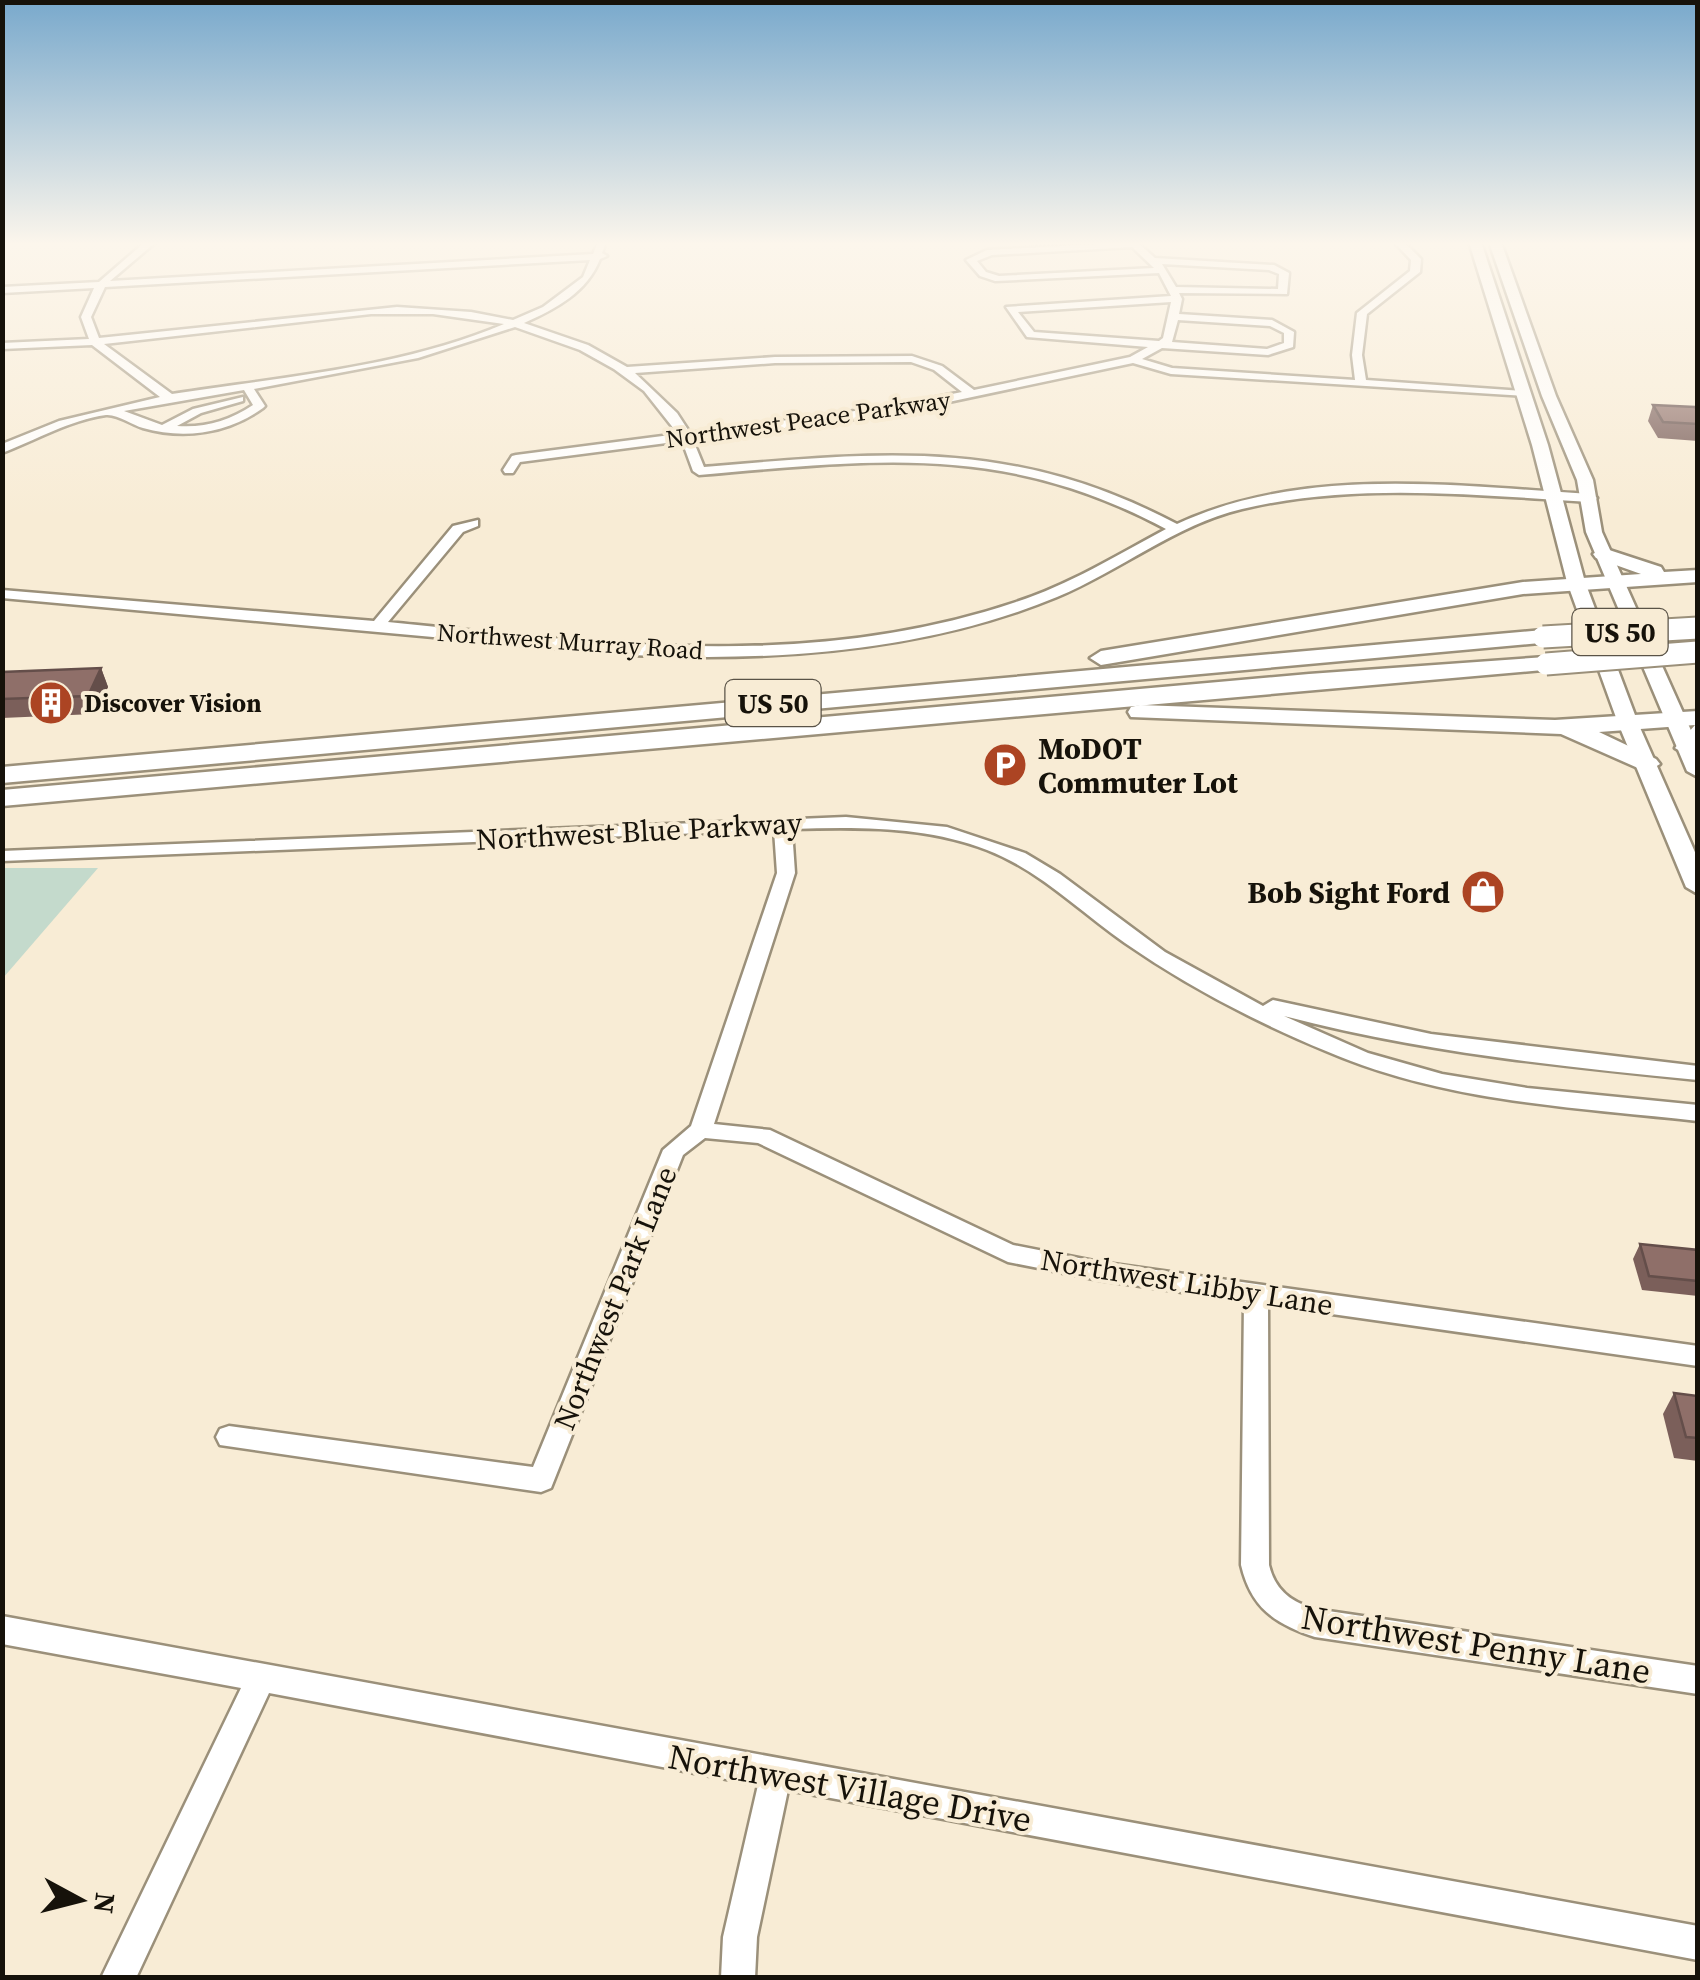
<svg xmlns="http://www.w3.org/2000/svg" width="1700" height="1980" font-family="'Source Serif 4',serif">
  <style>
    .green { fill: #c4dacc }
    .lines { fill: none; stroke-linecap: round; stroke-linejoin: round }
    .minor-casing { stroke: #9b907a; stroke-width: 5 }
    .major-casing { stroke: #9b907a; stroke-width: 5 }
    .highway-casing { stroke: #9b907a; stroke-width: 5 }
    .minor { fill: #fff; fill-rule: evenodd }
    .major { fill: #fff; fill-rule: evenodd }
    .highway { fill: #fff; fill-rule: evenodd }
    .highway-bridge-casing { stroke: #9b907a; stroke-width: 25; stroke-linecap: butt }
    .highway-bridge { stroke: #fff; stroke-width: 21 }
    .wall { fill: #7b5f5a }
    .shaded-wall { fill: #644e4a }
    .building { fill: #8f6f69; stroke: #644e4a; stroke-width: 2.5 }
    .labels { text-anchor: middle; dominant-baseline: central; stroke-width: 8; stroke-linejoin: round; paint-order: stroke }
    .far-street-label { font-size: 25px; fill: #16120a; stroke: #f8ecd5 }
    .far-poi-label { font-size: 25px; font-weight: bold; fill: #16120a; stroke: #f8ecd5; text-anchor: start }
    .shield { fill: #f8ecd5; stroke: #5a5347; stroke-width: 2.5 }
    .shield-label { font-size: 28px; font-weight: bold; fill: #16120a }
    .poi-label { font-size: 30px; font-weight: bold; fill: #16120a; stroke: #f8ecd5; text-anchor: start }
    .street-label { font-size: 30px; fill: #16120a; stroke: #f8ecd5 }
    .near-street-label { font-size: 35px; fill: #16120a; stroke: #f8ecd5 }
  </style>
  <rect width="100%" height="100%" fill="#f8ecd5"/>
  <!-- green -->
  <path class="green" d="M3 868H98L3 978 2 868Z"/>
  <g class="lines">
    <defs>
      <g id="minor">
        <path d="M145 242H156L110 281 593 254 598 242H606L602 253 607 256 600 259C587 292 556 309 524 323L588 345 627 367 775 357 912 356 942 366 974 390 1130 357 1148 347 1027 337 1006 307 1171 296 1159 273 995 281 980 276 966 260 987 250 1137 242 1155 258 1274 265 1289 273 1287 294 1179 293 1182 299 1179 314 1272 320 1294 332 1293 347 1268 355 1162 348 1142 359 1172 368 1355 380 1352 355 1357 313 1410 271 1411 260 1394 242H1404L1421 259 1420 272 1367 314 1362 355 1366 380 1523 391 1527 392V396L1171 374 1133 363 892 414 693 440 704 467C882 452 1012 437 1177 524 1304 465 1455 486 1590 494L1597 498 1590 502C1474 495 1356 482 1242 509 1175 525 1120 571 1057 597 924 652 773 662 631 655L2 598V590L374 621 453 526 478 520V526L463 532 388 622C601 643 807 672 1016 602 1069 585 1117 555 1166 529 1003 442 875 460 699 475L693 471 682 441 520 462 513 473H505L503 470 512 456 516 455 678 434 644 391 614 369 580 350 515 327 418 358 254 389 265 406 263 408C228 433 185 440 143 428 132 425 118 414 106 415 70 420 36 440 2 453V444L59 421 160 397 92 345 2 349V343L89 339 81 317 94 288 2 293V287L99 282ZM1132 247 1154 268 999 276 986 272 977 261 992 255ZM590 260 583 277 543 307 513 320 471 312 397 307 99 338 91 317 105 287ZM1162 264 1269 270 1279 274 1278 289 1176 287ZM1171 302 1163 338 1159 341 1034 332 1018 312ZM371 314H433L504 324C400 368 281 377 172 394L104 344ZM1178 320 1270 326 1284 333V343L1267 349 1172 342ZM911 362 934 370 962 392 892 406 690 433 677 413 635 373 775 363ZM244 390 253 405C229 421 205 428 177 426L201 413 243 401V397L193 409 162 425 124 411Z"/>
        <path d="M846 817 947 827 1025 853 1060 874 1165 952 1263 1006 1273 1000 1431 1034 1698 1066V1080C1558 1066 1420 1052 1284 1016L1368 1053 1442 1074 1527 1088 1698 1105V1121C1571 1107 1444 1102 1326 1051 1256 1022 1187 986 1125 943 1079 911 1041 871 987 850 925 826 858 827 792 829L795 873 714 1124 770 1130 1013 1245 1099 1262 1698 1346V1366L1268 1305 1269 1565C1275 1590 1291 1602 1315 1609L1698 1666V1694L1315 1637C1275 1624 1251 1608 1241 1565L1244 1301 1099 1280 1008 1262 758 1143 705 1138 683 1155 551 1488 541 1492 220 1445 216 1437 220 1429 229 1426 533 1467 663 1150 691 1126 777 873 774 830 2 861V851Z"/>
        <path d="M2 1616 1698 1926V1960L788 1790 757 1937 755 1978H721L723 1937 758 1785 269 1693 136 1978H101L241 1688 2 1644Z"/>
      </g>
      <g id="major">
        <path d="M1469 242H1481L1548 445 1585 582 1638 723 1698 859V894L1686 887 1618 723 1567 582 1532 445Z"/>
        <path d="M1489 242H1501L1556 396 1593 480 1602 532 1698 746V777L1687 771 1586 532 1577 480 1542 396Z"/>
      </g>
      <g id="highway">
        <path d="M1603 548 1661 567 1664 572 1698 570V582L1523 594 1101 665 1090 658 1101 651 1523 582 1641 574 1596 558 1593 554Z"/>
        <path d="M1543 630 1551 632V642L2 783V767Z"/>
        <path d="M1546 657 1558 664 1554 669 2 806V790L1309 674Z"/>
        <path d="M1140 705 1555 720 1698 711V751L1687 755 1675 748 1695 725 1599 732 1656 759 1660 764 1647 772 1561 734 1131 717 1128 712 1131 707Z"/>
      </g>
    </defs>
    <!-- minor casing -->
    <use href="#minor" class="minor-casing"/>
    <!-- major casing -->
    <use href="#major" class="major-casing"/>
    <!-- highway casing -->
    <use href="#highway" class="highway-casing"/>
    <!-- minor -->
    <use href="#minor" class="minor"/>
    <!-- major -->
    <use href="#major" class="major"/>
    <!-- highway -->
    <use href="#highway" class="highway"/>
    <defs>
      <g id="highway-bridge">
        <path d="M1543 637 1698 628"/>
        <path d="M1546 664 1698 652"/>
      </g>
    </defs>
    <!-- highway-bridge casing -->
    <use href="#highway-bridge" class="highway-bridge-casing"/>
    <!-- highway-bridge -->
    <use href="#highway-bridge" class="highway-bridge"/>
  </g>
  <!-- wall -->
  <g class="wall">
    <path d="M1653 405 1698 411V441L1658 438 1648 421Z"/>
    <path d="M101 668 108 687 94 714 2 718V672Z"/>
    <path d="M1640 1244 1698 1250V1296L1642 1290 1633 1259Z"/>
    <path d="M1674 1393 1698 1396V1461L1674 1458 1663 1414Z"/>
  </g>
  <!-- shaded-wall -->
  <path class="shaded-wall" d="M101 668 108 687 94 714 88 696Z"/>
  <!-- building -->
  <g class="building">
    <path d="M1653 405 1695 407 1698 411V424L1663 422Z"/>
    <path d="M101 668 88 696 2 699V672Z"/>
    <path d="M1640 1244 1698 1250V1281L1649 1276Z"/>
    <path d="M1674 1393 1698 1396V1438L1686 1437Z"/>
  </g>
  <!-- sky -->
  <linearGradient id="sky" x2="0" y2="1"><stop stop-color="#79a9cc"/><stop offset="0.47" stop-color="#fcf6ec"/><stop offset="1" stop-color="#fcf6ec" stop-opacity="0"/></linearGradient>
  <rect width="1700" height="519" fill="url(#sky)"/>
  <!-- icons -->
  <defs>
    <symbol id="building-disc" viewBox="-11 -11 22 22"><circle r="9.5" fill="#ac4423" stroke="#f8ecd5"/><path d="M-4-6H4V6H1V3H-1V6H-4ZM-2.5-4.3h1.7v1.8h-1.7ZM.8-4.3h1.7v1.8H.8ZM-2.5-1h1.7V.8h-1.7ZM.8-1h1.7V.8H.8Z" fill="#fff"/></symbol>
    <symbol id="parking-disc" viewBox="-11 -11 22 22"><circle r="9.5" fill="#ac4423" stroke="#f8ecd5"/><path d="M-3.5-5.5H1a3.5 3.5 0 0 1 0 7H-1V5.5H-3.5ZM-1-3.4V-.6H.8a1.4 1.4 0 0 0 0-2.8Z" fill="#fff"/></symbol>
    <symbol id="shop-disc" viewBox="-11 -11 22 22"><circle r="9.5" fill="#ac4423" stroke="#f8ecd5"/><path d="M-5-2.5h2.3a2.7 3.5 0 0 1 5.4 0H5L5.5 6h-11ZM-1.5-2.5h3a1.5 2.3 0 0 0-3 0Z" fill="#fff"/></symbol>
  </defs>
  <g fill-rule="evenodd">
    <use href="#building-disc" x="26" y="678" width="50" height="50"/>
    <use href="#parking-disc" x="980" y="740" width="50" height="50"/>
    <use href="#shop-disc" x="1458" y="867" width="50" height="50"/>
  </g>
  <g class="labels">
    <!-- far-street labels -->
    <g class="far-street-label">
      <text transform="translate(808 419) rotate(-8)">Northwest Peace Parkway</text>
      <text transform="translate(570 641) rotate(4)">Northwest Murray Road</text>
    </g>
    <!-- far-poi labels -->
    <g class="far-poi-label">
      <text x="84" y="703">Discover Vision</text>
    </g>
    <!-- shield labels -->
    <g class="shield">
      <rect x="1572.5" y="609" width="95" height="46" rx="8"/>
      <rect x="725.5" y="680" width="95" height="46" rx="8"/>
    </g>
    <g class="shield-label">
      <text x="1620" y="632">US 50</text>
      <text x="773" y="703">US 50</text>
    </g>
    <!-- poi labels -->
    <g class="poi-label">
      <text x="1038" y="748">MoDOT<tspan x="1038" dy="34">Commuter Lot</tspan></text>
      <text x="1450" y="892" text-anchor="end">Bob Sight Ford</text>
    </g>
    <!-- street labels -->
    <g class="street-label">
      <text transform="translate(639 831) rotate(-3)">Northwest Blue Parkway</text>
      <text transform="translate(1187 1282) rotate(9)">Northwest Libby Lane</text>
      <text transform="translate(615 1298) rotate(-68)">Northwest Park Lane</text>
    </g>
    <!-- near-street labels -->
    <g class="near-street-label">
      <text transform="translate(1476 1644) rotate(9)">Northwest Penny Lane</text>
      <text transform="translate(850 1788) rotate(10)">Northwest Village Drive</text>
    </g>
  </g>
  <!-- border -->
  <rect width="1700" height="1980" fill="none" stroke="#16120a" stroke-width="10"/>
  <!-- north arrow -->
  <g transform="translate(80 1900) rotate(97)" stroke="#f8ecd5" stroke-width="8" paint-order="stroke">
  <path d="M0-8L18 38L0 25L-18 38Z" fill="#16120a"/>
  <text y="-15" font-size="28" font-weight="bold" text-anchor="middle" fill="#16120a">N</text>
  </g>
</svg>
